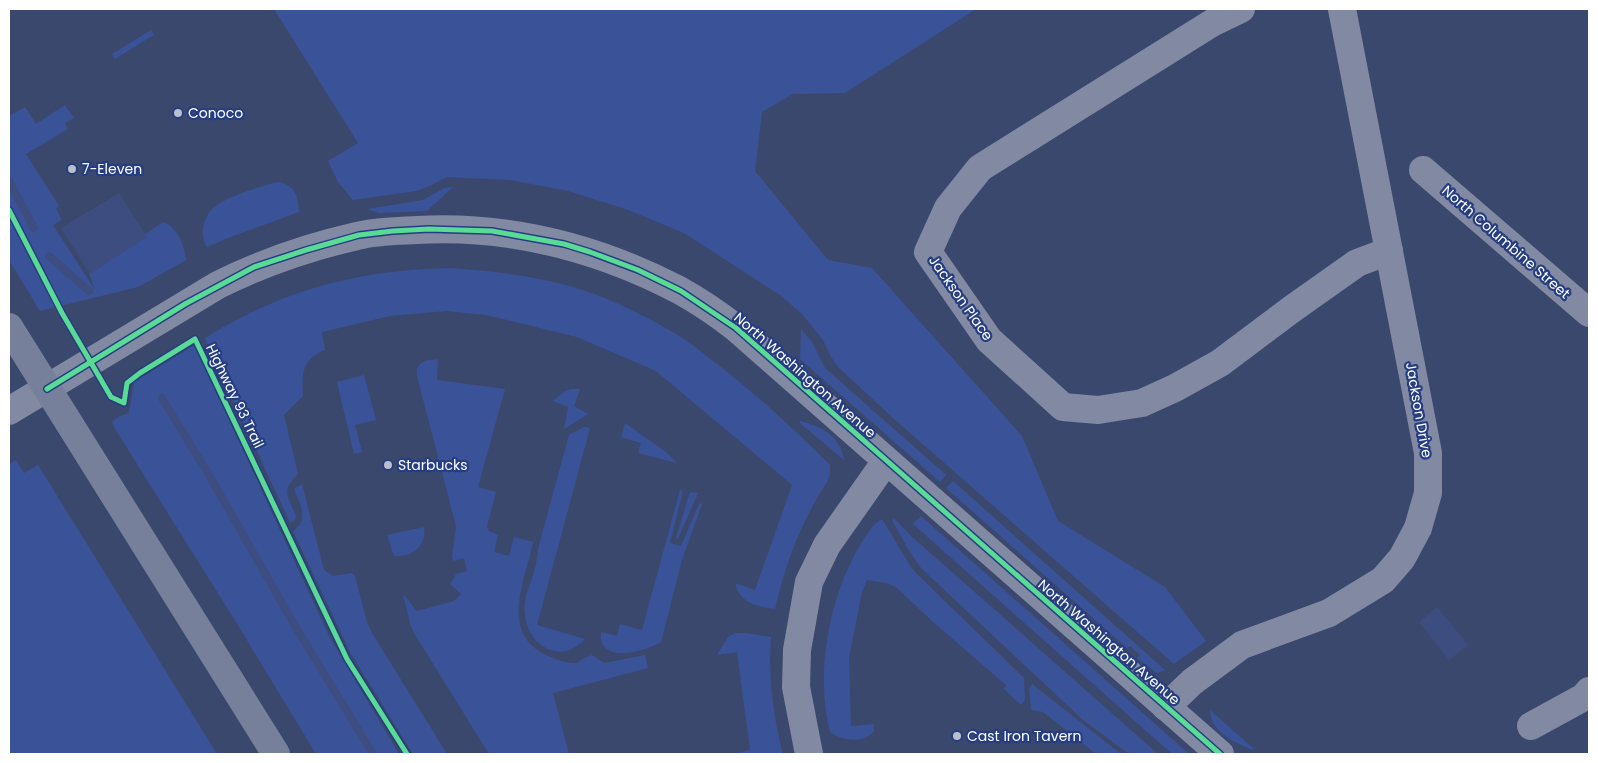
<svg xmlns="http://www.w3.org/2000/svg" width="1598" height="763" font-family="Poppins,sans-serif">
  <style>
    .green { fill: #3a5398 }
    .water { fill: #3d4d7f }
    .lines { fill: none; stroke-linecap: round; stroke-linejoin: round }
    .stream { stroke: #3d4d7f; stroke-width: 8 }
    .minor { stroke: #8189a3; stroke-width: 28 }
    .highway { stroke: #76809b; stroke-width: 28 }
    .cycleway-casing { stroke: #263d82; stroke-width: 8 }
    .cycleway { stroke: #5adb95; stroke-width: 5 }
    .poi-dot { fill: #babfcc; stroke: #263d82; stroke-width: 2 }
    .labels { text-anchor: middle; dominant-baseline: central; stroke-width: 4.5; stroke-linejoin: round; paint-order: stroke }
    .poi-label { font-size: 14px; fill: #fff; stroke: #263d82; text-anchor: start }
    .street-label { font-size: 14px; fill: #fff; stroke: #263d82 }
  </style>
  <rect width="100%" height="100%" fill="#3b486d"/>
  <!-- green -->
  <g class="green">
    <path d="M274 9H976L845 93 793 94 762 112 755 171 828 260 872 268 1022 436 1058 521 1165 587 1206 641 1174 664 893 418 838 367 831 357 823 340 802 314 780 295 684 233 626 209 568 191 510 180 447 177 430 186 416 191 353 200 338 182 328 161 358 143Z"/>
    <path d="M151 30 154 35 115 59 112 54Z"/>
    <path d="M65 105 74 118 65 123 68 129 26 154 59 206 56 209 62 220 53 225 95 290 89 273 163 222C177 226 185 247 186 260L138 287 40 311 9 260V116L25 107 36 124Z"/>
    <path d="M279 182C296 186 298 196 299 212L228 238 207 247C198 234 204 214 217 205 230 196 263 185 279 182Z"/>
    <path d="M453 187 427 211 379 213 367 209 423 200 444 188Z"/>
    <path d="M451 268C506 272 563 279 614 302 637 312 662 325 684 339 695 346 706 356 717 364 757 395 794 429 830 465V474L827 482C801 522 786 562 775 609 756 606 741 604 735 583L755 590 792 485 656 371 577 337 486 315 447 311 390 316 322 332 325 350C301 359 302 375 303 396L284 415 298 474C280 492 288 495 296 516L295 520 290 523 205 338C284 289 359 270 451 268Z"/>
    <path d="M801 329 812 342 825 368 946 475 940 482 800 359Z"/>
    <path d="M193 346 197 351 329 636 399 754H316L236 622 117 432 112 422 120 416 129 413 134 382Z"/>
    <path d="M438 359 437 380 505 389 478 487 496 492 487 526 489 531 498 535 494 552 509 556 514 537 533 542C526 579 499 631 544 654 554 659 567 664 577 663L582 659 592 655 604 663 645 655 648 668 553 693 569 754H489L414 633 411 627 403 594 417 611 454 601 461 594 450 584 456 574 467 571 464 558 453 561 452 557 456 526 417 376C415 362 426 360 438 359Z"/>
    <path d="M364 375 376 420 355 425 362 452 354 454 337 382Z"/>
    <path d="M571 389H580L574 406 588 414 564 429 568 407 553 401 565 391Z"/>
    <path d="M800 421C823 427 839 435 844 460L800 423Z"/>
    <path d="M625 423 666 452 677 463 638 453 641 443 621 437Z"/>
    <path d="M584 427 590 428 537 625 585 639C578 647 566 654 555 651 538 648 527 632 525 616 522 599 530 587 534 572 537 563 537 554 539 545 549 508 559 472 569 435Z"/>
    <path d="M16 460 24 473 38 465 217 754H9V464Z"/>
    <path d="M953 481 1165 670 1157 673 1137 658 1140 655 1130 646 1127 648 946 488Z"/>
    <path d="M302 484 324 570 333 576 352 573 355 576 367 622 372 633 447 754H413L350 652 293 531C310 519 300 505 294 489Z"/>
    <path d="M680 490 683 491 670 543 681 546 699 504 701 503 702 504 682 560 661 642C644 652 598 665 601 632L617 636 620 624 642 630Z"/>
    <path d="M690 492 698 493 678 539 676 538Z"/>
    <path d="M921 516 1189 754H1172L913 524Z"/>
    <path d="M894 518 910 535 1158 754H1129L1083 720 921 568 908 549 892 520Z"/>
    <path d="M882 519 911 567 917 574 1024 678 1025 700 1021 705 1004 689 1006 685 932 621 896 587 886 583 867 580 862 592 849 658 851 726 874 724V731C864 744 842 741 830 732 815 673 829 598 860 545 866 536 872 524 882 519Z"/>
    <path d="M424 527C427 545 412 558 394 556L387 535Z"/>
    <path d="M735 633H746L771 637C768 677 773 715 783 754H734L750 750 737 652 717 655 728 637Z"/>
    <path d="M1032 684 1121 754H1096L1043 712 1031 710 1029 689Z"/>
    <path d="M1210 710 1254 749 1253 750C1234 742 1211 733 1210 710Z"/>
  </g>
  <!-- water -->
  <g class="water">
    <path d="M119 193 147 237 90 274 61 228Z"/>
    <path d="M1437 607 1468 645 1449 660 1419 622Z"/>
  </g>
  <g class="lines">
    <!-- stream -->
    <g class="stream">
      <path d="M9 181 34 228"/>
      <path d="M49 256 89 291"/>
      <path d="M162 398 209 475 295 626 373 754"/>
    </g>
    <!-- minor -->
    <g class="minor">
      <path d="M1241 9 1212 23 980 168 948 208 928 252 989 340 1063 407 1098 410 1142 403 1175 388 1220 363 1292 309 1357 263 1389 251"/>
      <path d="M1423 170 1589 313"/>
      <path d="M9 411 218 285C262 263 309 247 357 236 376 231 397 231 417 230 509 225 598 248 679 290 699 301 718 314 736 328L1220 754"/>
      <path d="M1166 707 1192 682 1242 645 1329 613 1383 580 1402 558 1418 528 1428 493V453L1342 9"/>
      <path d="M1531 726 1584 697 1589 691"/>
      <path d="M809 754 796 687 797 650 809 582 827 545 886 461"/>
    </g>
    <!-- highway -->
    <path class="highway" d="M9 327 276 754"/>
    <defs>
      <g id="cycleway">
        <path d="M9 210 62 313 111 397 124 403 127 383 140 373 195 339 347 659 407 754"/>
        <path d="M47 389 185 304 254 267 306 250 359 235 393 231 429 229 492 231 564 244 590 252 638 270 681 291 736 328 1220 754"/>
      </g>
    </defs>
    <!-- cycleway casing -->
    <use href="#cycleway" class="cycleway-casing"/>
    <!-- cycleway -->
    <use href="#cycleway" class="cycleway"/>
  </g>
  <!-- markers -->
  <g class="poi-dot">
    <circle cx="178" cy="113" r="5"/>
    <circle cx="72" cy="169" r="5"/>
    <circle cx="388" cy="465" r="5"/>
    <circle cx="957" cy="736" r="5"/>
  </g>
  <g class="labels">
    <!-- poi labels -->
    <g class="poi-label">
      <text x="188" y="113">Conoco</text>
      <text x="82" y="169">7-Eleven</text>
      <text x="398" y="465">Starbucks</text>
      <text x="967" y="736">Cast Iron Tavern</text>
    </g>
    <!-- street labels -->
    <g class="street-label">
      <text transform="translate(1506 242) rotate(41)">North Columbine Street</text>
      <text transform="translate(961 298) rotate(55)">Jackson Place</text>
      <text transform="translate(805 375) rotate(41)">North Washington Avenue</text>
      <text transform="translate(235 396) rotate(64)">Highway 93 Trail</text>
      <text transform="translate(1419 410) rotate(80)">Jackson Drive</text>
      <text transform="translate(1109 642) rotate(41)">North Washington Avenue</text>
    </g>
  </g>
  <!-- border -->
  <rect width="1598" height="763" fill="none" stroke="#ffffff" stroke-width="20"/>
</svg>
